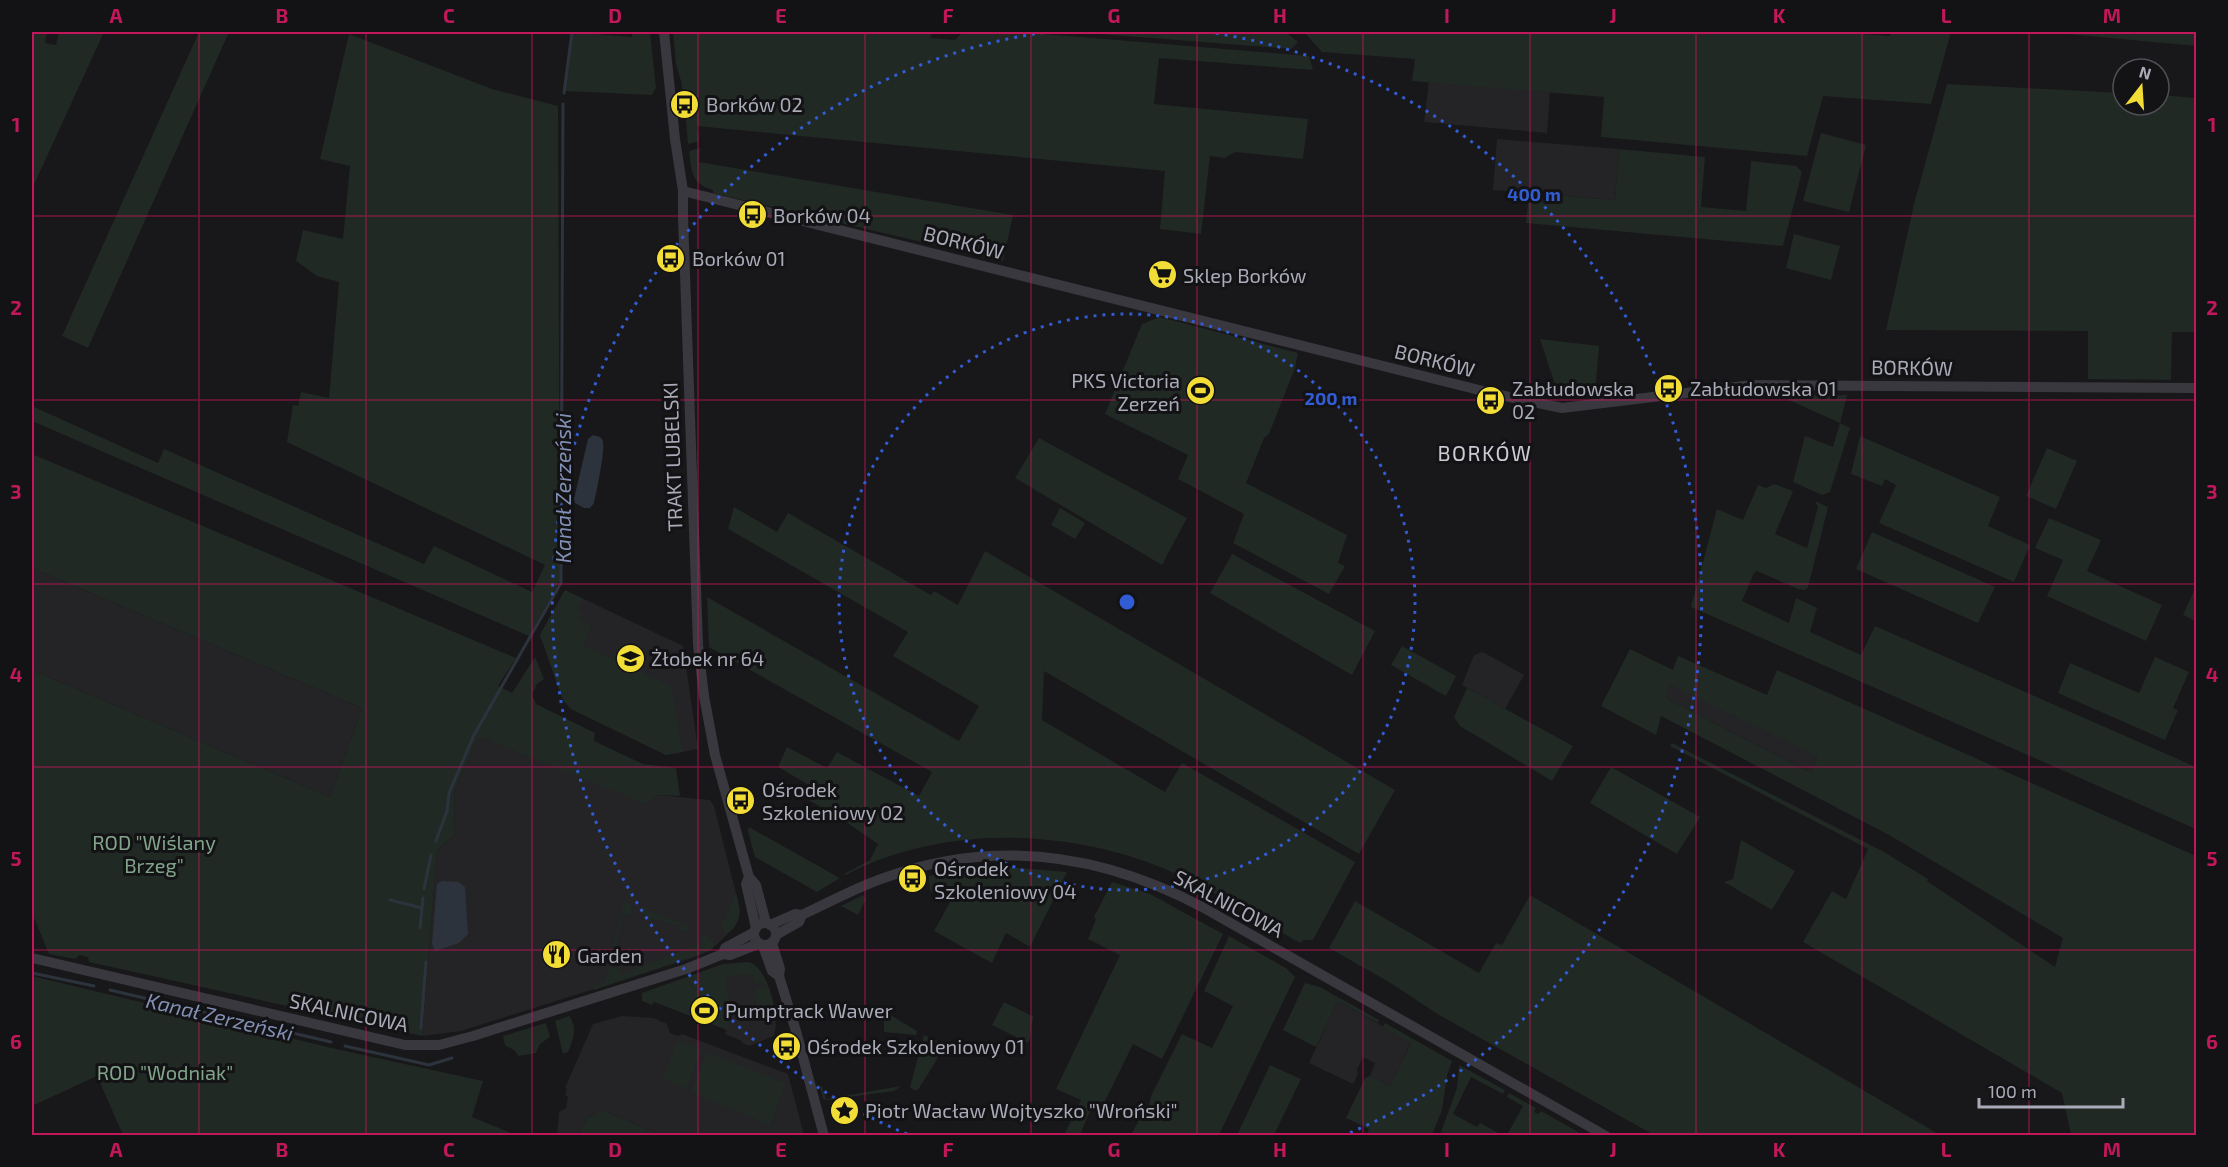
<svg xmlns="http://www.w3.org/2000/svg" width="2228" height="1167" font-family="'Exo 2',sans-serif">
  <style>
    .built { fill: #242326 }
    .green { fill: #212924; fill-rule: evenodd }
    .water { fill: #2d333d }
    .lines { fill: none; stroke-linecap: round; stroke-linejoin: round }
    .stream { stroke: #2d333d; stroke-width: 3 }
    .tertiary { stroke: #39383e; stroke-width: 10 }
    .grid { fill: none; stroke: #c2185b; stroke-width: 1.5; stroke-opacity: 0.55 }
    .ring { fill: none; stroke: #325cd3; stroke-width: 3; stroke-dasharray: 3 6 }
    .labels { text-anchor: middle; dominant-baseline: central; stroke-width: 6; stroke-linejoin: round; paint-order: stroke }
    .poi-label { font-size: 20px; fill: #aaabb9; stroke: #131214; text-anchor: start }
    .street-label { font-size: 20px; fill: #aaabb9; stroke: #131214 }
    .park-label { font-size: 20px; fill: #81a48b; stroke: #131214 }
    .neighbourhood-label { font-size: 21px; letter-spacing: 1.5px; fill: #cbcbd5; stroke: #131214 }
    .water-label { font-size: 21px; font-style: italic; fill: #8190b4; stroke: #131214 }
    .centre { fill: #325cd3; stroke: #131214; stroke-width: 3 }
    .ring-label { font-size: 18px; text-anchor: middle; font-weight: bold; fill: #325cd3; stroke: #131214; stroke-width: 6; stroke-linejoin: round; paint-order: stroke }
    .neatline { fill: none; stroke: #c2185b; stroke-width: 2 }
    .grid-label { font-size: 20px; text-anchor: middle; font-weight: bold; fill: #c2185b }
  </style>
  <rect width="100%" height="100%" fill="#181719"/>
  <!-- built -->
  <g class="built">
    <path d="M1429 81 1550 92 1547 133 1424 122Z"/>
    <path d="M1497 139 1619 149 1615 200 1493 190Z"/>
    <path d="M32 568 362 708 330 797 32 670Z"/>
    <path d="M565 590 683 646 698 749 666 755 571 709 563 700 540 635Z"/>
    <path d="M1483 652 1524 675 1505 709 1462 685 1474 655Z"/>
    <path d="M1669 684 1819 757 1811 773 1666 698Z"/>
    <path d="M478 737 657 795 710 800 714 806 740 909 739 918 734 928 712 949 692 958 461 1031 422 1036 437 851 455 834 454 791Z"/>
    <path d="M761 973 773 1004 776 1025 774 1036 749 1046 742 1043V1041L725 1034 732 1014 725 975Z"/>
    <path d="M1338 1001 1411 1042 1390 1086 1370 1076 1375 1063 1363 1057 1357 1069 1358 1074 1353 1084 1309 1063Z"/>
    <path d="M622 1016 654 1018 667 1024 670 1033 678 1036 682 1034 788 1074 804 1135H661L602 1110 586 1119 579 1135 557 1136 559 1112 566 1108 568 1097 565 1095 567 1089 565 1088 593 1024Z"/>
  </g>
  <!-- green -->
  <g class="green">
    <path d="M32 32H47L45 43 56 45 59 32H104L32 189V134L34 128 32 127Z"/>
    <path d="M199 32H229L88 348 62 336Z"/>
    <path d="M571 32 632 37V32H650L656 88 652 95 565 91 564 85Z"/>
    <path d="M673 32H933L930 38 955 40 963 32H1021L1309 56 1313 70 1159 58 1154 104 1308 119 1303 159 1235 152 1225 158 1210 156 1201 234 1160 229 1165 171 697 126 699 141 688 144 685 109 687 108 686 99H684L681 81 676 64Z"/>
    <path d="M1075 32H1286L1298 42 1291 49Z"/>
    <path d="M1304 32H1840L1890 36 1891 32H1951L1931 104 1823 96 1807 156 1601 137 1604 97 1412 81 1415 59 1322 52Z"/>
    <path d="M2046 32H2196V46Z"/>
    <path d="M349 34 492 89 558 106 560 581 529 636 32 421V406L158 463 164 449 424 564 434 546 532 592 545 565 287 442 293 405 298 406 301 392 329 398 339 282 317 276 296 261 303 230 343 239 350 166 320 159Z"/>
    <path d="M1947 84 2123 93V105H2159V95L2196 98V332H2172L2171 380 2088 379V331L1886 330 1914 204Z"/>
    <path d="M1821 133 1866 145 1849 212 1803 201Z"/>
    <path d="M700 148 699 162 1013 215 1003 261 713 193V190C691 184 692 172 689 151Z"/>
    <path d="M1619 149 1705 157 1701 207 1746 211 1751 161 1796 166 1802 172 1783 246 1526 223 1529 193 1615 200Z"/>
    <path d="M1794 234 1840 246 1831 280 1786 268Z"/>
    <path d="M1160 317 1298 353 1295 368 1269 434 1264 438 1246 483 1347 535 1338 563 1345 566 1329 594 1233 543 1244 514 1178 479 1188 455 1105 414 1142 324Z"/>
    <path d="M1540 339 1599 346 1595 394 1559 397Z"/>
    <path d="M1847 395 1840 423 1850 428 1830 492 1822 495 1793 482 1805 436 1833 447 1840 423 1780 396Z"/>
    <path d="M1860 436 2000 497 1988 526 2030 545 2014 582 1879 523 1896 485 1885 479 1882 486 1851 474Z"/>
    <path d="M1039 438 1187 518 1162 565 1015 478Z"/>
    <path d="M2047 448 2077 461 2056 509 2026 496Z"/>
    <path d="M32 454 516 658 498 686 512 693 535 657 544 679 537 684 532 694 536 704 595 733 594 741 643 764 676 768 680 796 657 795 646 804 485 739 478 738 454 791 455 834 437 851 422 1036 89 962 88 957 80 955 75 959 49 954 32 913V670L330 797 362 708 32 568Z"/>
    <path d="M1774 484 1793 491 1775 534 1807 548 1818 507 1815 501 1828 507 1808 587 1805 590 1798 589 1757 571 1754 573 1742 601 1789 623 1796 598 1817 608 1810 632 1861 655 1875 626 2196 767V829L1691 607 1717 509 1743 520 1758 485 1766 488Z"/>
    <path d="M734 507 777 532 788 513 931 595 934 591 958 605 985 551 1395 790 1359 854 1044 671 1042 720 1165 792 1182 763 1355 862 1313 940H1303L1301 943 1293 939C1251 915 1209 887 1165 869 1067 828 941 825 846 875L844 874 870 860 878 844 837 816 803 797 809 785 778 767 787 747 827 768 837 752 919 796 932 772 709 647 707 597 959 741 979 706 893 656 908 632 728 529Z"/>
    <path d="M1060 508 1085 523 1075 539 1051 525Z"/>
    <path d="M2049 518 2101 540 2087 571 2162 605 2146 641 2047 596 2063 560 2035 548Z"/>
    <path d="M1872 532 1995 587 1978 623 1856 569Z"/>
    <path d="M1232 554 1375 631 1352 675 1210 593Z"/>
    <path d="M2196 586V621L2183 615Z"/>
    <path d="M565 590 583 599 577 610 582 613 579 620 592 626 583 645 671 686 683 752 666 755 571 709 563 700 540 635Z"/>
    <path d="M1402 646 1456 676 1446 696 1391 665Z"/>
    <path d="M1630 649 1673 670 1678 656 1767 695 1777 670 2196 856V1135H2071L2062 1093 1803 942 1832 891 1846 899 1868 849 1670 746 1672 743 1884 852 1928 879 1927 881 2055 967 2063 938 1889 835 1661 716 1656 735 1601 706ZM1670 685 1818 757 1811 773 1666 698Z"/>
    <path d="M2155 657 2189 672 2173 708 2178 710 2165 740 2058 693 2070 663 2139 693Z"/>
    <path d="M1467 688 1573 746 1552 781 1460 726 1454 717Z"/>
    <path d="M1611 767 1700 817 1677 854 1590 803Z"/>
    <path d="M749 827 838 877 840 878 817 892 755 857 748 831Z"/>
    <path d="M1741 840 1795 871 1772 910 1724 882 1733 879Z"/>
    <path d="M1008 867 1067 872 1030 947 1006 933 992 963 934 931 950 902 930 891 929 876 963 870Z"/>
    <path d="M1112 882 1150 894 1223 934 1162 1059 1133 1044 1104 1103H1098C1088 1109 1085 1125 1080 1135H1064L1081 1100 1056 1089 1120 955 1088 939 1096 919 1094 917Z"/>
    <path d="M736 893C740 909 743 924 726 934L721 928V925Z"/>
    <path d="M863 895 866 899 858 915 841 906Z"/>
    <path d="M1530 895 1940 1135H1654L1439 1015 1389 982 1329 948 1355 901 1479 973 1496 943 1502 945Z"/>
    <path d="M624 901 632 904 631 916 623 914 614 955 621 959H610Z"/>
    <path d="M641 907 690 927 691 929 684 932 680 931V926L645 917 646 914 639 912Z"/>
    <path d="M705 933 715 943 713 948 707 952 594 990 592 985 605 982 609 967 619 968 621 974 701 943 699 937Z"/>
    <path d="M1229 936 1286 968 1295 977 1219 1135H1131L1147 1105H1149L1151 1096 1182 1034 1212 1048 1233 1006 1204 991Z"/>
    <path d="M749 962C764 967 773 995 774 1009L757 1011 754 989 766 986 764 983 754 984 752 974 726 977 732 1014 727 1030 654 1002 652 1005 642 1001V993L723 964Z"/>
    <path d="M32 976 336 1049 483 1081 472 1117 516 1135H123L97 1076 32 1106Z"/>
    <path d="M1305 983 1320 987 1379 1020 1378 1023 1338 1001 1316 1047 1283 1030Z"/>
    <path d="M1004 1002 1034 1017C1029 1027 1033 1034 1028 1043L992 1025Z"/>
    <path d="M882 1010 917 1031 916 1035 884 1032V1019Z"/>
    <path d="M569 1016C578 1027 573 1040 568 1052L563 1054 555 1021Z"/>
    <path d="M546 1023 550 1037 540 1044 536 1053 518 1056 515 1051 505 1045 503 1036Z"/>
    <path d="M1385 1023 1452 1061 1447 1076 1442 1110 1432 1135H1366L1369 1129 1346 1118 1365 1078 1370 1076 1390 1086 1411 1043 1383 1027Z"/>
    <path d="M924 1035 951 1047 945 1053 942 1052 945 1047 940 1044 937 1049 933 1048 932 1050 938 1056 936 1061 918 1090H914L910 1087Z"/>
    <path d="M678 1040 702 1050 686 1089 662 1079Z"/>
    <path d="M707 1052 786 1084 770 1125 691 1092Z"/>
    <path d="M1270 1065 1301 1079 1274 1135H1237Z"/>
    <path d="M1459 1065 1505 1090 1503 1094 1471 1077 1453 1114 1477 1127 1480 1123 1502 1135H1441V1132L1457 1088Z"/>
    <path d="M822 1086 826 1099 901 1086 894 1091 827 1100 823 1099 820 1087Z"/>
    <path d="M1509 1093 1536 1108 1534 1112 1538 1114 1541 1111 1580 1133 1578 1135H1507L1523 1106 1507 1097Z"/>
    <path d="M602 1110 661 1135H579L586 1119Z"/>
  </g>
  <!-- water -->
  <g class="water">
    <path d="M593 435C596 436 600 436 602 439 607 445 596 493 594 503L590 508H584L575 503 574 499 588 439Z"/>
    <path d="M442 881 459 882 465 887 468 934 459 943 435 951 432 944 437 884Z"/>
  </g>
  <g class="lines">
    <!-- stream -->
    <g class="stream">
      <path d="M564 93 572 32"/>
      <path d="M436 841 447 811 449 793 474 735 561 583 563 104"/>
      <path d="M424 889 431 855"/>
      <path d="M390 900 422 908"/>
      <path d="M420 928 423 898"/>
      <path d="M32 973 94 986"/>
      <path d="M110 990 331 1042"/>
      <path d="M421 1028 426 962"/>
      <path d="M345 1046 429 1065 452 1058"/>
    </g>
    <!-- tertiary -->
    <g class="tertiary">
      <path d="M664 32 675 139 683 191V217L698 645 704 696 715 755 749 877 756 885 766 923"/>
      <path d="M683 191 1495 394 1562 408 1752 385 2196 388"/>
      <path d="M749 877 746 884 756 928"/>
      <circle cx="765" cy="934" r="11"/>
      <path d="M770 925 795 914 802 915C828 903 853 889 881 879 992 838 1101 853 1204 908L1606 1136"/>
      <path d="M776 935 799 922 802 915"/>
      <path d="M772 943 780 969 779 976 796 1031 824 1136"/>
      <path d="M763 946 772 971 779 976"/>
      <path d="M723 954 725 948 753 933"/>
      <path d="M32 958 405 1045H439L473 1036 686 969 723 954 730 955 758 944"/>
    </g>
  </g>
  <!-- grid -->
  <path class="grid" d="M199 32V1136M366 32V1136M532 32V1136M698 32V1136M865 32V1136M1031 32V1136M1197 32V1136M1363 32V1136M1530 32V1136M1696 32V1136M1862 32V1136M2029 32V1136M32 216H2196M32 400H2196M32 584H2196M32 767H2196M32 950H2196"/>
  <!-- distance rings -->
  <g class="ring">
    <circle cx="1127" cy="602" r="288"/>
    <path d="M907 1134A576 576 0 0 1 1047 32M1207 32A576 576 0 0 1 1347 1134"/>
  </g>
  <!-- icons -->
  <defs>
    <symbol id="bus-disc" viewBox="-11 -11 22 22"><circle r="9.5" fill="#f2dd37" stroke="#131214"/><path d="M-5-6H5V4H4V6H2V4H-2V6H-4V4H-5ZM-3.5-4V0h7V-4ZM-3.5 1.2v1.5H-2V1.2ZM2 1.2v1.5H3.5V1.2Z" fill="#111"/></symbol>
    <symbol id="supermarket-disc" viewBox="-11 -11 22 22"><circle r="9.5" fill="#f2dd37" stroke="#131214"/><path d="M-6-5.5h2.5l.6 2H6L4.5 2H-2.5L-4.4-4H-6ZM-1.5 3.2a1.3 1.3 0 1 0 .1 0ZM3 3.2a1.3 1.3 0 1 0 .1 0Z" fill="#111"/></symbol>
    <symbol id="stadium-disc" viewBox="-11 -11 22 22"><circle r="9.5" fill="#f2dd37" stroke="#131214"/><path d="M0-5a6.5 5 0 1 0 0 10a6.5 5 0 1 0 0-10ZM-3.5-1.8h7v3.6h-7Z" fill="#111"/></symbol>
    <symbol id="school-disc" viewBox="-11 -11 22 22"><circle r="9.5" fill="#f2dd37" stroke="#131214"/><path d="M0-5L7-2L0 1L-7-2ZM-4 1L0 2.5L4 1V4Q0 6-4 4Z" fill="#111"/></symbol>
    <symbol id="restaurant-disc" viewBox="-11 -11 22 22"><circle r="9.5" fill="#f2dd37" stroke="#131214"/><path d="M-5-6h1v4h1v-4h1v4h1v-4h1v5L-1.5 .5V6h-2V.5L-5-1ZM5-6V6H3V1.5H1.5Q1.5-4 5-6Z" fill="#111"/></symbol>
    <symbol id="sight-disc" viewBox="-11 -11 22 22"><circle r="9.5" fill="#f2dd37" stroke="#131214"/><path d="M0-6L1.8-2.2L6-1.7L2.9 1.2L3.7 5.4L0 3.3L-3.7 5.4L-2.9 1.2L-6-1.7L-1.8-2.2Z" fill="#111"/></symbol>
  </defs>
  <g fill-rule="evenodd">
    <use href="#bus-disc" x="668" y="88" width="33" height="33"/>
    <use href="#bus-disc" x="736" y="198" width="33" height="33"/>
    <use href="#bus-disc" x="654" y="242" width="33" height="33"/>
    <use href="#supermarket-disc" x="1146" y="258" width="33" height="33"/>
    <use href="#bus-disc" x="1652" y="372" width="33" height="33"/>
    <use href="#stadium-disc" x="1184" y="374" width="33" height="33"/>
    <use href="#bus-disc" x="1474" y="384" width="33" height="33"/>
    <use href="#school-disc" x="614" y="642" width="33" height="33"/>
    <use href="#bus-disc" x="724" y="784" width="33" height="33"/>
    <use href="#bus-disc" x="896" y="862" width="33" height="33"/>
    <use href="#restaurant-disc" x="540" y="938" width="33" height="33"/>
    <use href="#stadium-disc" x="688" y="994" width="33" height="33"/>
    <use href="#bus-disc" x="770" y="1030" width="33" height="33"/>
    <use href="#sight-disc" x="828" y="1094" width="33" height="33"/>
  </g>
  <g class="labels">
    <!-- poi labels -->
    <g class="poi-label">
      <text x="706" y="104">Borków 02</text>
      <text x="773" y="215">Borków 04</text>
      <text x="692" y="258">Borków 01</text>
      <text x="1183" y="275">Sklep Borków</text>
      <text x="1180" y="380" text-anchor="end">PKS Victoria<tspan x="1180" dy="23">Zerzeń</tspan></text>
      <text x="1512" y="388">Zabłudowska<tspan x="1512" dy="23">02</tspan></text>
      <text x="1690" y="388">Zabłudowska 01</text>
      <text x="651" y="658">Żłobek nr 64</text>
      <text x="762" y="789">Ośrodek<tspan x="762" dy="23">Szkoleniowy 02</tspan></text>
      <text x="934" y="868">Ośrodek<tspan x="934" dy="23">Szkoleniowy 04</tspan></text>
      <text x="577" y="955">Garden</text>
      <text x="725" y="1010">Pumptrack Wawer</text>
      <text x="807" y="1046">Ośrodek Szkoleniowy 01</text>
      <text x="865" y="1110">Piotr Wacław Wojtyszko "Wroński"</text>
    </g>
    <!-- street labels -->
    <g class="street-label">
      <text transform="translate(964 242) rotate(14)">BORKÓW</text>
      <text transform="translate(1435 360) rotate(14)">BORKÓW</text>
      <text transform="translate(1912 367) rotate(1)">BORKÓW</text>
      <text transform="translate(672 457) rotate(-92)">TRAKT LUBELSKI</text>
      <text transform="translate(1229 903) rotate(28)">SKALNICOWA</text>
      <text transform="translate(349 1012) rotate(12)">SKALNICOWA</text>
    </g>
    <!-- park labels -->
    <g class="park-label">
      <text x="154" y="842">ROD "Wiślany<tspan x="154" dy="23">Brzeg"</tspan></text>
      <text x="165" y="1072">ROD "Wodniak"</text>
    </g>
    <!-- neighbourhood labels -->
    <g class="neighbourhood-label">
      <text x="1485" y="452">BORKÓW</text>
    </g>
    <!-- water labels -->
    <g class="water-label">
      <text transform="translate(562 488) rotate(-90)">Kanał Zerzeński</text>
      <text transform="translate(220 1016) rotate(13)">Kanał Zerzeński</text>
    </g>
  </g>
  <circle cx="1127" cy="602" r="9" class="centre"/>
  <g class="ring-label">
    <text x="1534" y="201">400 m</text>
    <text x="1331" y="405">200 m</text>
  </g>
  <!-- border -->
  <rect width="2228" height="1167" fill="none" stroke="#131214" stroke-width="66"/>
  <!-- north arrow -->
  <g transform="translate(2141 87) rotate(17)"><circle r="28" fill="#131214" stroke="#4f4f56" stroke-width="1.5"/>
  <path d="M0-4.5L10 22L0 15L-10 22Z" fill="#f2dd37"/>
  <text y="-9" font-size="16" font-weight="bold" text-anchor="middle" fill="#aaabb9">N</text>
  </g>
  <!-- scale -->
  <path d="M1979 1098v9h144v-9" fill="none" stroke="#aaabb9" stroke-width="3"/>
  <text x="1988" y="1098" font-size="18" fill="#aaabb9" stroke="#131214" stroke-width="4.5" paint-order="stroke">100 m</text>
  <rect x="33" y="33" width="2162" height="1101" class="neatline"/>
  <g class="grid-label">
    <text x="116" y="23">A</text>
    <text x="282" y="23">B</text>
    <text x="449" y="23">C</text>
    <text x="615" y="23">D</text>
    <text x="781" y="23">E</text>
    <text x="948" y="23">F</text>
    <text x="1114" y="23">G</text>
    <text x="1280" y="23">H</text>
    <text x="1447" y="23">I</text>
    <text x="1613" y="23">J</text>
    <text x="1779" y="23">K</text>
    <text x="1946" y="23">L</text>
    <text x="2112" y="23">M</text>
    <text x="16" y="132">1</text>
    <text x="2212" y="132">1</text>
    <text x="16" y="315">2</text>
    <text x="2212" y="315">2</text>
    <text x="16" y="499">3</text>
    <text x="2212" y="499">3</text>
    <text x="16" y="682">4</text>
    <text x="2212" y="682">4</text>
    <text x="16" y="866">5</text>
    <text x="2212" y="866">5</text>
    <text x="16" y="1049">6</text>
    <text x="2212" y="1049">6</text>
    <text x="116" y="1157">A</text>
    <text x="282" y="1157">B</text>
    <text x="449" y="1157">C</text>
    <text x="615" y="1157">D</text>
    <text x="781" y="1157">E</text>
    <text x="948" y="1157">F</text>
    <text x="1114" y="1157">G</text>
    <text x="1280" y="1157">H</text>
    <text x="1447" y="1157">I</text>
    <text x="1613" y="1157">J</text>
    <text x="1779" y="1157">K</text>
    <text x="1946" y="1157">L</text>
    <text x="2112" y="1157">M</text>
  </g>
</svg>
